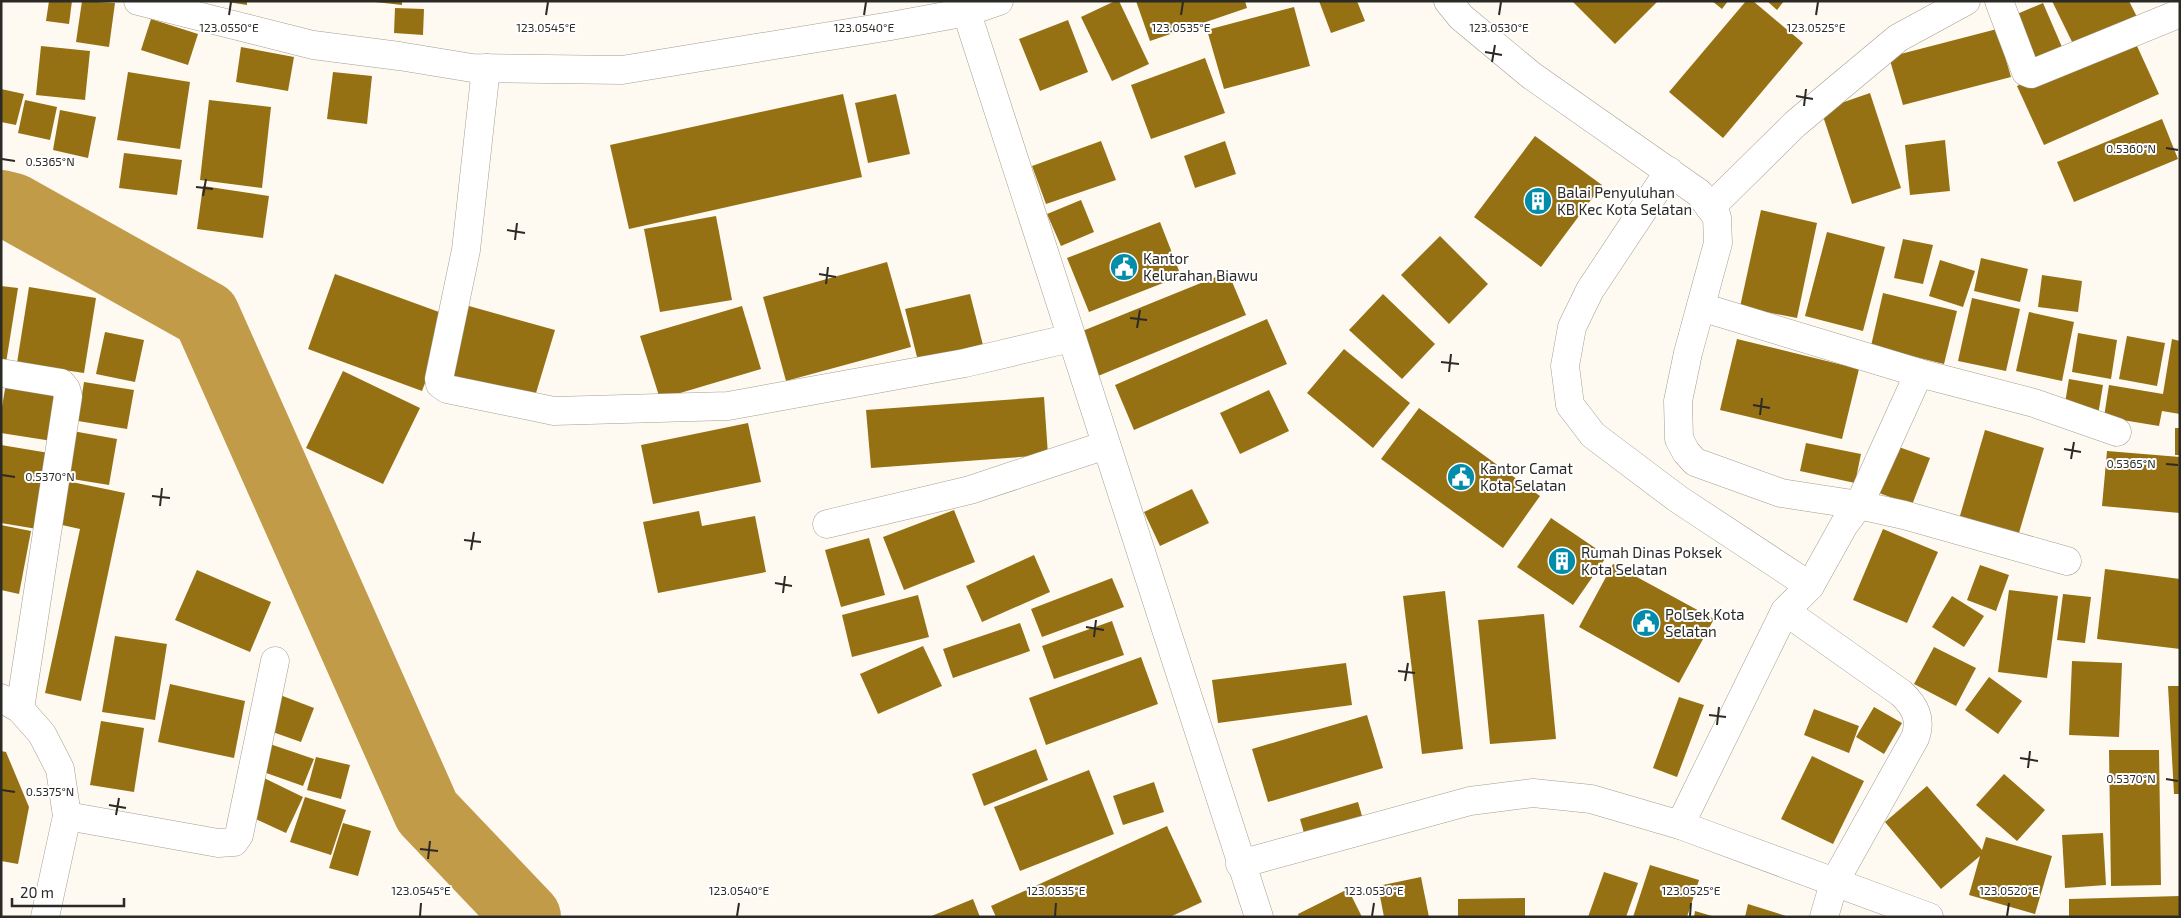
<svg xmlns="http://www.w3.org/2000/svg" width="2181" height="918" font-family="'Exo 2',sans-serif">
  <style>
    .lines { fill: none; stroke-linecap: round; stroke-linejoin: round }
    .river { stroke: #c19b48; stroke-width: 68 }
    .building { fill: #957114 }
    .minor-casing { stroke: #a49e91; stroke-width: 29 }
    .tertiary-casing { stroke: #a49e91; stroke-width: 29 }
    .minor { stroke: #fff; stroke-width: 28 }
    .tertiary { stroke: #fff; stroke-width: 28 }
    .ticks { fill: none; stroke: #2c2a25; stroke-width: 2 }
    .labels { text-anchor: middle; dominant-baseline: central; stroke-width: 4; stroke-linejoin: round; paint-order: stroke }
    .poi-label { font-size: 15px; fill: #2c2a25; stroke: #fff; text-anchor: start }
    .ticks-label { font-size: 12px; text-anchor: middle; fill: #2c2a25; stroke: #fff; stroke-width: 4; stroke-linejoin: round; paint-order: stroke }
  </style>
  <rect width="100%" height="100%" fill="#fefaf2"/>
  <g class="lines">
    <!-- river -->
    <path class="river" d="M1 204 13 207 206 315 427 812 527 917"/>
  </g>
  <!-- building -->
  <g class="building">
    <path d="M49 1H72L69 24 46 21Z"/>
    <path d="M82 1 115 3 109 47 76 42Z"/>
    <path d="M221 1H247V5Z"/>
    <path d="M366 1H402V5Z"/>
    <path d="M1115 1H1119L1149 64 1112 81 1081 17Z"/>
    <path d="M1136 1H1245L1247 8 1150 41Z"/>
    <path d="M1319 1H1357L1365 21 1331 33Z"/>
    <path d="M1572 1H1657V2L1615 44Z"/>
    <path d="M1712 1H1728L1722 9Z"/>
    <path d="M1746 1H1753L1803 43 1723 138 1669 92Z"/>
    <path d="M1767 1H1784L1777 10Z"/>
    <path d="M2052 1H2129L2139 21 2076 50Z"/>
    <path d="M2043 3 2065 54 2032 68 2010 17Z"/>
    <path d="M1294 7 1310 66 1224 89 1207 30Z"/>
    <path d="M395 8 424 9 423 35 394 33Z"/>
    <path d="M151 19 198 34 188 65 141 50Z"/>
    <path d="M1068 20 1088 72 1040 91 1019 39Z"/>
    <path d="M1997 29 2011 77 1903 105 1889 57Z"/>
    <path d="M2132 35 2159 94 2044 145 2017 86Z"/>
    <path d="M41 46 90 51 85 100 36 95Z"/>
    <path d="M241 47 294 57 288 91 236 82Z"/>
    <path d="M1205 58 1225 113 1151 139 1131 85Z"/>
    <path d="M128 72 190 82 180 149 117 140Z"/>
    <path d="M333 72 372 76 367 124 327 119Z"/>
    <path d="M1 89 24 94 16 125 1 122Z"/>
    <path d="M1870 93 1901 188 1852 204 1821 110Z"/>
    <path d="M843 94 862 177 629 229 610 145Z"/>
    <path d="M896 94 910 154 868 163 855 103Z"/>
    <path d="M25 100 57 107 50 140 18 133Z"/>
    <path d="M209 100 271 107 262 188 200 180Z"/>
    <path d="M60 110 96 117 88 158 53 150Z"/>
    <path d="M2162 119 2178 159 2074 202 2057 162Z"/>
    <path d="M1535 136 1602 185 1541 267 1474 217Z"/>
    <path d="M1945 140 1950 191 1910 195 1905 145Z"/>
    <path d="M1101 141 1116 180 1046 204 1032 166Z"/>
    <path d="M1225 141 1236 174 1195 188 1184 156Z"/>
    <path d="M124 153 182 160 177 195 119 188Z"/>
    <path d="M203 186 269 196 263 238 197 229Z"/>
    <path d="M1081 200 1094 232 1061 246 1047 214Z"/>
    <path d="M1761 210 1817 223 1797 318 1740 307Z"/>
    <path d="M716 216 732 300 660 312 644 229Z"/>
    <path d="M1160 222 1181 276 1089 312 1067 258Z"/>
    <path d="M1827 232 1885 247 1863 331 1805 316Z"/>
    <path d="M1440 236 1488 284 1449 324 1401 275Z"/>
    <path d="M1903 239 1933 245 1923 284 1894 278Z"/>
    <path d="M1981 258 2028 269 2020 302 1974 291Z"/>
    <path d="M1940 260 1975 271 1963 307 1929 296Z"/>
    <path d="M887 262 911 347 786 381 763 297Z"/>
    <path d="M1228 272 1246 315 1098 376 1080 332Z"/>
    <path d="M335 274 450 316 422 391 308 349Z"/>
    <path d="M2042 275 2082 281 2078 312 2038 307Z"/>
    <path d="M1 286 18 288 6 363 1 362Z"/>
    <path d="M29 287 96 298 84 373 17 363Z"/>
    <path d="M1883 293 1957 311 1944 364 1871 346Z"/>
    <path d="M970 294 984 349 919 365 905 309Z"/>
    <path d="M1383 294 1435 344 1402 379 1349 330Z"/>
    <path d="M1972 298 2020 309 2006 371 1958 361Z"/>
    <path d="M469 306 555 330 533 403 447 378Z"/>
    <path d="M742 306 761 369 660 399 640 336Z"/>
    <path d="M2029 312 2074 322 2062 381 2016 371Z"/>
    <path d="M1267 319 1287 364 1134 430 1115 385Z"/>
    <path d="M105 332 144 340 135 382 96 374Z"/>
    <path d="M2078 333 2117 340 2111 379 2072 372Z"/>
    <path d="M2127 336 2165 343 2157 386 2119 379Z"/>
    <path d="M1737 339 1859 369 1842 439 1720 410Z"/>
    <path d="M2172 339 2180 341V414L2162 411 2159 426 2104 417 2109 385 2163 394Z"/>
    <path d="M1344 349 1410 403 1373 448 1307 393Z"/>
    <path d="M343 371 420 408 383 484 306 448Z"/>
    <path d="M2069 379 2103 385 2098 415 2064 409Z"/>
    <path d="M84 382 134 390 127 429 78 421Z"/>
    <path d="M6 383 60 391 52 441 1 433V413Z"/>
    <path d="M1269 390 1289 431 1240 454 1220 413Z"/>
    <path d="M1044 397 1048 455 871 468 866 410Z"/>
    <path d="M1419 408 1540 496 1503 548 1381 459Z"/>
    <path d="M748 423 761 482 653 504 641 445Z"/>
    <rect x="2175" y="428" width="5" height="27"/>
    <path d="M67 430 117 439 109 485 60 477Z"/>
    <path d="M1985 430 2044 448 2016 543 1957 526Z"/>
    <path d="M1806 443 1861 454 1855 483 1800 471Z"/>
    <path d="M1 445 49 453 37 529 1 523Z"/>
    <path d="M1896 446 1930 458 1912 505 1879 493Z"/>
    <path d="M2107 451 2180 457V513L2102 506Z"/>
    <path d="M62 480 125 493 81 701 45 693 80 529 53 523Z"/>
    <path d="M1192 489 1209 523 1160 546 1144 512Z"/>
    <path d="M954 510 975 562 904 590 883 537Z"/>
    <path d="M699 511 702 526 755 516 766 572 658 593 643 522Z"/>
    <path d="M1551 518 1607 556 1573 605 1517 567Z"/>
    <path d="M1 525 31 531 19 594 1 590Z"/>
    <path d="M1883 529 1938 552 1907 623 1853 600Z"/>
    <path d="M869 538 885 595 841 607 825 550Z"/>
    <path d="M1034 555 1050 592 982 622 966 586Z"/>
    <path d="M1613 564 1714 619 1679 683 1579 627Z"/>
    <path d="M1980 565 2009 575 1996 611 1967 600Z"/>
    <path d="M2105 569 2180 579V649L2097 639Z"/>
    <path d="M197 570 271 602 250 652 175 620Z"/>
    <path d="M1112 578 1124 607 1042 637 1031 609Z"/>
    <path d="M2009 590 2058 596 2047 678 1998 672Z"/>
    <path d="M1445 591 1463 749 1422 754 1403 596Z"/>
    <path d="M2063 594 2091 597 2085 643 2057 640Z"/>
    <path d="M918 595 929 637 852 657 842 615Z"/>
    <path d="M1952 596 1984 616 1964 647 1932 627Z"/>
    <path d="M1544 614 1556 739 1490 744 1478 620Z"/>
    <path d="M1112 621 1124 655 1054 679 1042 646Z"/>
    <path d="M1020 623 1030 651 953 678 943 649Z"/>
    <path d="M115 636 167 644 155 720 102 712Z"/>
    <path d="M923 646 942 686 878 714 860 674Z"/>
    <path d="M1934 647 1976 668 1956 706 1914 684Z"/>
    <path d="M1141 657 1158 704 1046 745 1029 698Z"/>
    <path d="M2072 661 2122 663 2119 737 2069 735Z"/>
    <path d="M1346 663 1352 705 1218 723 1212 680Z"/>
    <path d="M1989 677 2022 701 1998 734 1965 710Z"/>
    <path d="M170 684 245 701 234 758 158 742Z"/>
    <path d="M2168 686H2180V794H2174Z"/>
    <path d="M280 695 314 708 301 742 267 730Z"/>
    <path d="M1679 697 1704 705 1677 777 1653 768Z"/>
    <path d="M1874 707 1902 723 1884 754 1856 737Z"/>
    <path d="M1814 709 1859 726 1849 753 1804 735Z"/>
    <path d="M1367 715 1383 768 1268 802 1252 749Z"/>
    <path d="M101 721 144 728 134 792 90 785Z"/>
    <path d="M264 742 314 759 303 786 255 769Z"/>
    <path d="M1036 749 1048 780 984 806 972 774Z"/>
    <path d="M2109 750H2159L2161 885 2111 886Z"/>
    <path d="M1 751 6 752 29 807 18 864 1 861Z"/>
    <path d="M1812 756 1864 781 1833 844 1781 819Z"/>
    <path d="M316 757 350 765 341 799 307 790Z"/>
    <path d="M1089 770 1114 834 1020 871 994 807Z"/>
    <path d="M2004 774 2045 810 2017 841 1976 805Z"/>
    <path d="M264 778 303 797 286 833 247 815Z"/>
    <path d="M1154 782 1164 812 1123 825 1113 796Z"/>
    <path d="M1927 786 1982 850 1986 837 2052 856 2035 914 1969 895 1980 856 1941 889 1885 822Z"/>
    <path d="M305 797 346 810 331 855 290 842Z"/>
    <path d="M1358 802 1364 823 1306 840 1300 819Z"/>
    <path d="M343 823 371 831 358 876 329 868Z"/>
    <path d="M1167 826 1202 902 1170 917H996L991 906Z"/>
    <path d="M2103 833 2106 885 2065 888 2062 835Z"/>
    <path d="M1650 865 1699 880 1687 917H1633Z"/>
    <path d="M1604 872 1638 883 1626 917H1588Z"/>
    <path d="M1421 877 1429 917H1384L1378 886Z"/>
    <path d="M1348 889 1362 917H1299L1298 914Z"/>
    <path d="M2180 896V917H2069V899Z"/>
    <path d="M1525 898V917H1458V899Z"/>
    <path d="M973 899 980 917H929Z"/>
    <path d="M1748 904 1786 916V917H1745Z"/>
    <path d="M1695 911 1712 916V917H1694Z"/>
  </g>
  <g class="lines">
    <defs>
      <g id="minor">
        <path d="M138 1 313 45 399 56 472 68 622 70 891 26 967 12 999 1"/>
        <path d="M1448 1 1461 17 1532 76 1699 193 1717 217 1718 243 1688 353 1678 401 1679 439 1686 452 1695 462 1781 493 1859 505 1844 525 1810 586 1785 611 1680 825"/>
        <path d="M1999 1 2026 72 2031 74 2178 14"/>
        <path d="M486 68 466 250 439 379 440 384 447 389 554 411 728 406 965 363 1071 338"/>
        <path d="M1669 171 1590 290 1572 327 1565 366 1570 405 1593 435 1678 499 1810 586"/>
        <path d="M1710 208 1795 124 1898 38 1966 1"/>
        <path d="M1701 307 1919 373 2034 403 2117 432"/>
        <path d="M1 373 61 383 66 389 68 396 20 709"/>
        <path d="M1919 373 1859 505 1904 515 2067 561"/>
        <path d="M827 524 970 490 1106 445"/>
        <path d="M1785 611 1901 693C1915 706 1922 719 1915 738L1834 883 1824 917"/>
        <path d="M1 698 20 709 42 734 60 769 67 816 45 917"/>
        <path d="M67 816 218 843 234 842 239 835 275 661"/>
        <path d="M1240 864 1470 801 1533 793 1591 799 1680 825 1929 917"/>
      </g>
      <path id="tertiary" d="M963 1 1259 917"/>
    </defs>
    <!-- minor casing -->
    <use href="#minor" class="minor-casing"/>
    <!-- tertiary casing -->
    <use href="#tertiary" class="tertiary-casing"/>
    <!-- minor -->
    <use href="#minor" class="minor"/>
    <!-- tertiary -->
    <use href="#tertiary" class="tertiary"/>
  </g>
  <!-- ticks -->
  <path class="ticks" d="M229 15 231 2M546 15 548 2M864 15 866 2M1181 15 1183 2M1499 15 1501 2M1816 15 1818 2M1485 52 1502 55M1492 62 1495 45M1796 96 1813 99M1804 106 1806 89M2166 148 2178 150M2 159 15 161M196 187 213 189M203 196 206 179M507 230 525 233M515 240 517 223M819 274 836 277M826 284 828 267M1130 318 1147 320M1137 328 1140 310M1441 362 1459 364M1449 372 1451 354M1753 405 1770 408M1760 415 1762 398M2064 449 2081 452M2071 459 2074 442M2166 464 2178 465M2 475 15 477M152 496 170 498M160 506 162 488M464 540 481 542M471 550 474 532M775 583 792 586M783 593 785 576M1086 627 1104 630M1094 637 1096 620M1398 671 1415 673M1405 681 1408 663M1709 715 1726 717M1717 725 1719 707M2020 758 2038 761M2028 768 2030 751M2166 779 2178 781M2 790 15 792M109 805 126 808M116 815 119 798M420 849 438 851M428 859 430 841M420 916 421 903M737 916 739 903M1055 916 1056 903M1372 916 1374 903M1690 916 1691 903M2007 916 2009 903"/>
  <!-- icons -->
  <defs>
    <symbol id="building-disc" viewBox="-11 -11 22 22"><circle r="9.5" fill="#018caa" stroke="#fff"/><path d="M-4-6H4V6H1V3H-1V6H-4ZM-2.5-4.3h1.7v1.8h-1.7ZM.8-4.3h1.7v1.8H.8ZM-2.5-1h1.7V.8h-1.7ZM.8-1h1.7V.8H.8Z" fill="#fff"/></symbol>
    <symbol id="civic-disc" viewBox="-11 -11 22 22"><circle r="9.5" fill="#018caa" stroke="#fff"/><path d="M-.6-6.5H3V-4.5H.6V-3L4-1V1h2V6H-6V1h2V-1L-.6-3ZM-1.2 2.5V6h2.4V2.5Z" fill="#fff"/></symbol>
  </defs>
  <g fill-rule="evenodd">
    <use href="#building-disc" x="1522" y="185" width="32" height="32"/>
    <use href="#civic-disc" x="1108" y="251" width="32" height="32"/>
    <use href="#civic-disc" x="1445" y="461" width="32" height="32"/>
    <use href="#building-disc" x="1546" y="545" width="32" height="32"/>
    <use href="#civic-disc" x="1630" y="607" width="32" height="32"/>
  </g>
  <g class="labels">
    <!-- poi labels -->
    <g class="poi-label">
      <text x="1557" y="192">Balai Penyuluhan<tspan x="1557" dy="17">KB Kec Kota Selatan</tspan></text>
      <text x="1143" y="258">Kantor<tspan x="1143" dy="17">Kelurahan Biawu</tspan></text>
      <text x="1480" y="468">Kantor Camat<tspan x="1480" dy="17">Kota Selatan</tspan></text>
      <text x="1581" y="552">Rumah Dinas Poksek<tspan x="1581" dy="17">Kota Selatan</tspan></text>
      <text x="1665" y="614">Polsek Kota<tspan x="1665" dy="17">Selatan</tspan></text>
    </g>
  </g>
  <g class="ticks-label">
    <text x="229" y="32">123.0550°E</text>
    <text x="546" y="32">123.0545°E</text>
    <text x="864" y="32">123.0540°E</text>
    <text x="1181" y="32">123.0535°E</text>
    <text x="1499" y="32">123.0530°E</text>
    <text x="1816" y="32">123.0525°E</text>
    <text x="2131" y="153">0.5360°N</text>
    <text x="50" y="166">0.5365°N</text>
    <text x="2131" y="468">0.5365°N</text>
    <text x="50" y="481">0.5370°N</text>
    <text x="2131" y="783">0.5370°N</text>
    <text x="50" y="796">0.5375°N</text>
    <text x="421" y="895">123.0545°E</text>
    <text x="739" y="895">123.0540°E</text>
    <text x="1056" y="895">123.0535°E</text>
    <text x="1374" y="895">123.0530°E</text>
    <text x="1691" y="895">123.0525°E</text>
    <text x="2009" y="895">123.0520°E</text>
  </g>
  <!-- border -->
  <rect width="2181" height="918" fill="none" stroke="#2c2a25" stroke-width="5"/>
  <!-- scale -->
  <path d="M12 898v8h112v-8" fill="none" stroke="#2c2a25" stroke-width="2.5"/>
  <text x="20" y="898" font-size="15" fill="#2c2a25" stroke="#ffffff" stroke-width="4" paint-order="stroke">20 m</text>
</svg>
